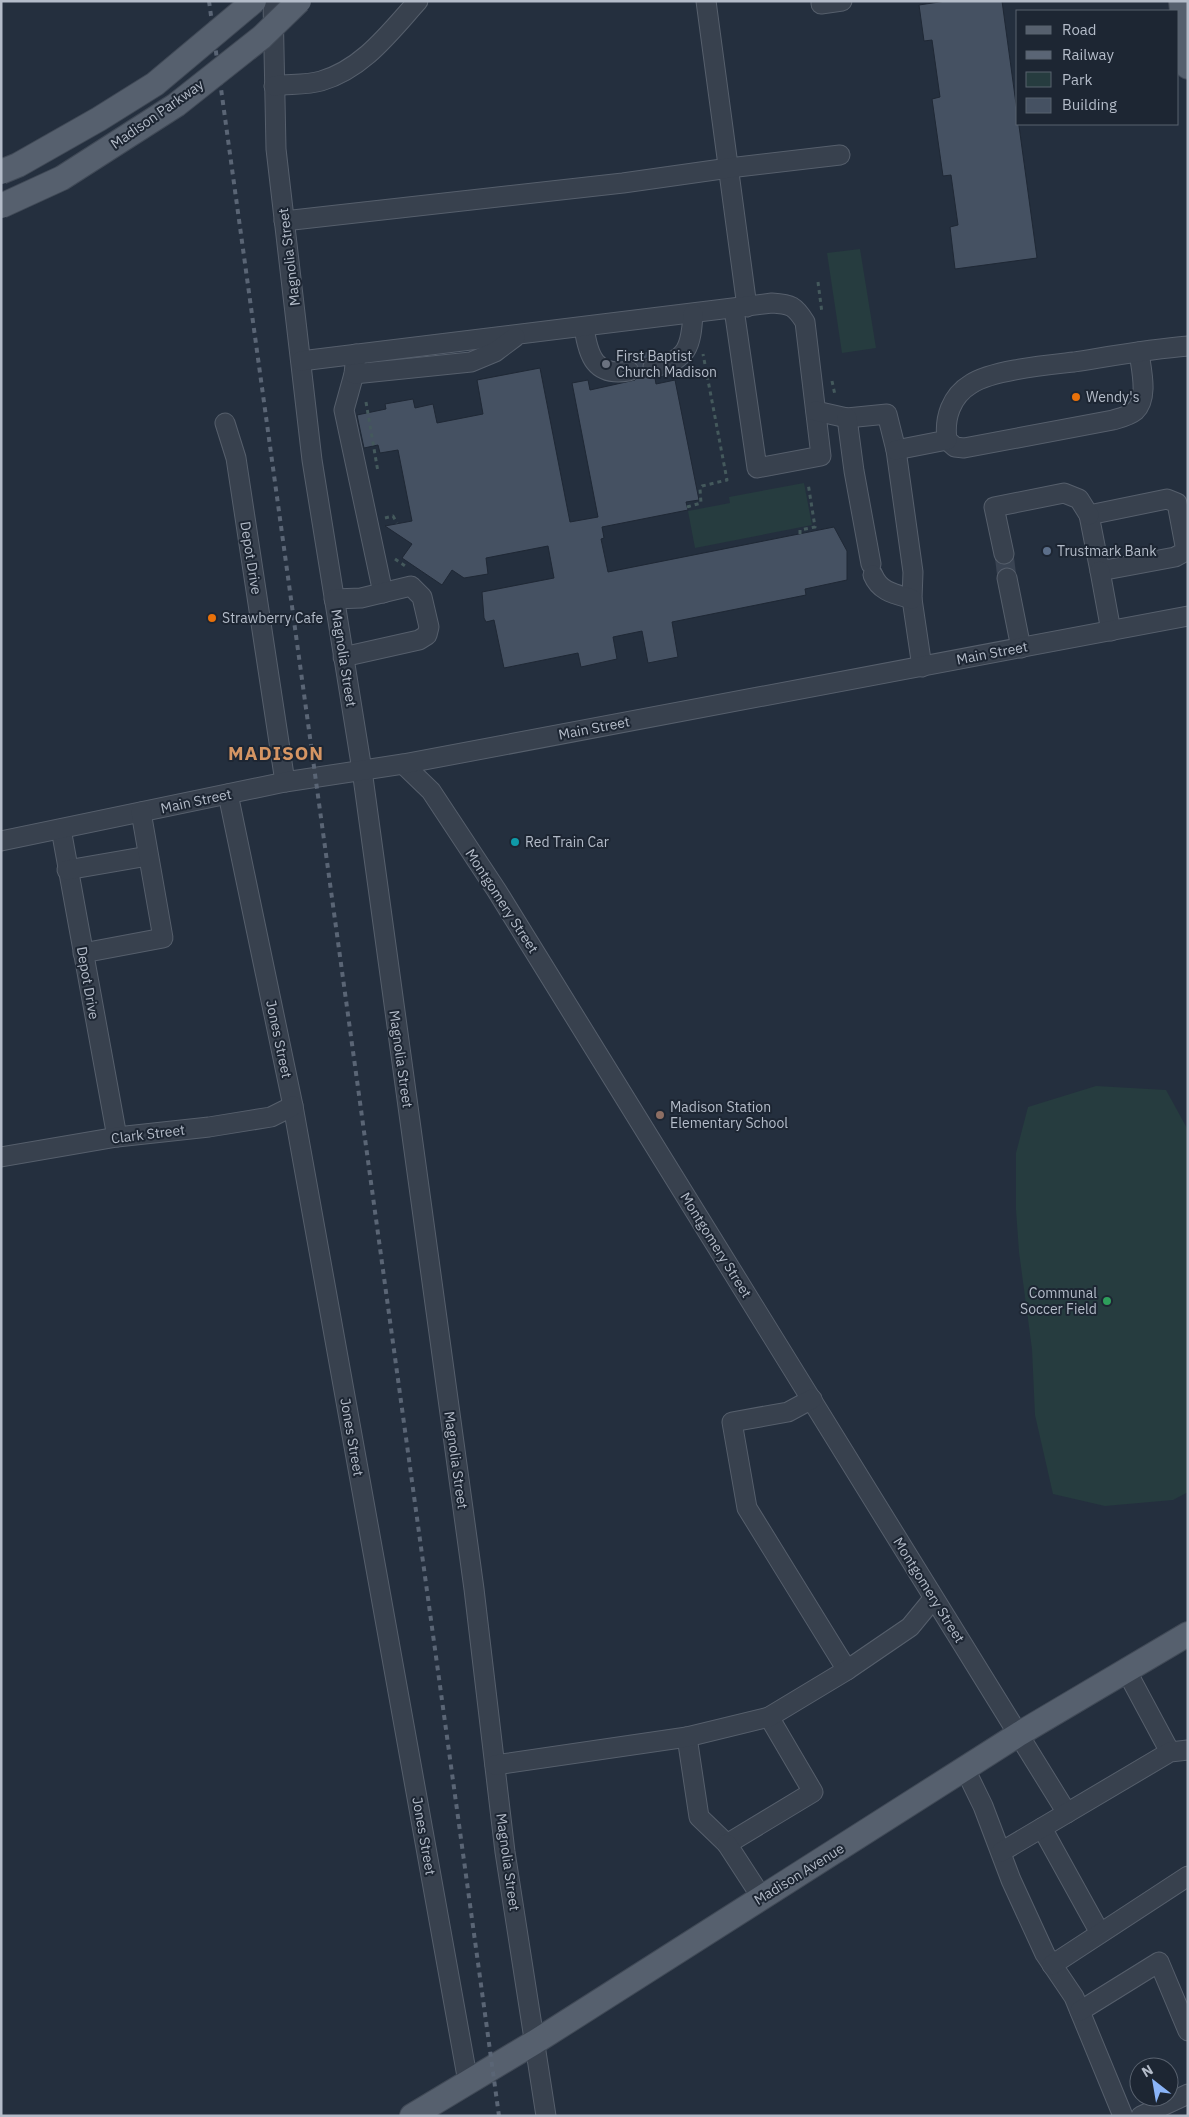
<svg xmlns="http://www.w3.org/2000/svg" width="1189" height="2117" font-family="'IBM Plex Sans',sans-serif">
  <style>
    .green { fill: #263c3f }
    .building { fill: #455162; stroke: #1f2835 }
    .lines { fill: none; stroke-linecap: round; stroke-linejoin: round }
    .minor-tunnel { stroke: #3a4453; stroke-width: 19; stroke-dasharray: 19 9; stroke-linecap: butt }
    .minor-casing { stroke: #565f6c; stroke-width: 21 }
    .major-casing { stroke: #414a57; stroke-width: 26 }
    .path { stroke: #44595c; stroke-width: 3; stroke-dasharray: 4 4; stroke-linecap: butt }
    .minor { stroke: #38414e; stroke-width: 19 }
    .major { stroke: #56606e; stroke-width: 24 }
    .rail { stroke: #5a6575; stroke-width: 4; stroke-dasharray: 5 5; stroke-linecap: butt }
    .major-bridge-casing { stroke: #414a57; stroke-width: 26; stroke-linecap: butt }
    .major-bridge { stroke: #56606e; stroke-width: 24 }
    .worship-dot { fill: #6b7280; stroke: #1d2633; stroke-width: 2 }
    .food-dot { fill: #e8710a; stroke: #1d2633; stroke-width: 2 }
    .service-dot { fill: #5c6f8a; stroke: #1d2633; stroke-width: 2 }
    .culture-dot { fill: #0f9aa8; stroke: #1d2633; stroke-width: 2 }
    .education-dot { fill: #8d6e63; stroke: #1d2633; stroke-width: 2 }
    .leisure-dot { fill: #2e9e5b; stroke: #1d2633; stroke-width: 2 }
    .labels { text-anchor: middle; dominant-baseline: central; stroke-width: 4; stroke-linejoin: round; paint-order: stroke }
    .street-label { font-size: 14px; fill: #b4bcc9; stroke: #1d2633 }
    .poi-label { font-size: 14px; fill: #b4bcc9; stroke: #1d2633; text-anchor: start }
    .district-label { font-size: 19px; font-weight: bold; letter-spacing: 1px; fill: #d59563; stroke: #1d2633 }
  </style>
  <rect width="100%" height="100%" fill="#242f3e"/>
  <!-- green -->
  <g class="green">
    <path d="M860 249 876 348 842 353 827 253Z"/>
    <path d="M804 483 812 525 695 548 688 511 730 503 729 497Z"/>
    <path d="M1096 1086 1166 1090 1188 1130V1492L1173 1500 1105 1506 1053 1494 1035 1415 1032 1349 1019 1252 1016 1210V1153L1028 1107Z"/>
  </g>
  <!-- building -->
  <g class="building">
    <path d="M946 1H1002L1037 258 955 269 950 227 958 225 951 175 943 176 932 99 940 97 932 40 924 41 919 5Z"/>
    <path d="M650 351 651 356 645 359 642 364 644 374 649 378H655L656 384 675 380 699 500 686 502 688 510 602 527 604 538 601 539 608 572 834 527 847 551V580L805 589 806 595 672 622 678 657 648 663 642 631 613 637 617 659 581 667 578 653 504 668 494 620 486 622 484 618 482 592 554 578 548 546 486 558 488 574 464 578 452 570 442 585 402 558 412 544 385 526 412 521 398 450 380 453 378 445 364 448 357 415 386 409 385 404 413 399 415 408 433 404 437 423 483 414 477 380 540 368 570 522 598 517 572 383 588 380 590 390 635 380 639 375 638 365 633 361 627 360 626 356Z"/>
  </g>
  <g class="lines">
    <!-- minor-tunnel -->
    <g class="minor-tunnel">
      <path d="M629 371 653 367"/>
      <path d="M1004 554 1007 578"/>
    </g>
    <defs>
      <g id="minor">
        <path d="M273 1 276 149 312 460 362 770 474 1589 505 1852 546 2116"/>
        <path d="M706 1 747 307"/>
        <path d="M821 1V4L842 1"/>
        <path d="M274 86C289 84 307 85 321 81 363 69 390 32 418 1"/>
        <path d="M284 221 623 183 729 168 840 155"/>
        <path d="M584 327C588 356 595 377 629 371"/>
        <path d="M356 354 354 374 344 410 383 593"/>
        <path d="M301 361 772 303C791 304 795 306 805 322L821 456 757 468 734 309"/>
        <path d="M653 367C688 361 691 346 693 314"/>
        <path d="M354 374 471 362 495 352 515 337"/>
        <path d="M816 411 847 418 887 414 896 450 913 572 912 599 922 667"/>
        <path d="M847 418 854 471 871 564"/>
        <path d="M225 423 236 458 285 782"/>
        <path d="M947 440 955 447 964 448 1113 420C1120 418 1129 416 1135 411 1149 398 1141 369 1139 352"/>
        <path d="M896 450 947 440C944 418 951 396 971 384 992 370 1048 365 1074 362 1112 356 1150 349 1188 346"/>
        <path d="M1167 499 1177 503 1186 551 1175 557 1100 571 1089 515Z"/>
        <path d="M1004 554 994 507 1064 493 1079 499 1089 515"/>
        <path d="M1100 571 1111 631"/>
        <path d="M873 575C880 592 895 594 912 599"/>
        <path d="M1007 578 1021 648"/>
        <path d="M334 599 361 598 411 586 422 597 429 627 427 635 419 640 343 657"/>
        <path d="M403 764 431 791 497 891 1067 1813"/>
        <path d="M228 794 293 1106 468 2082"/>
        <path d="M61 829 117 1137"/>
        <path d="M1 841 285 782 403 764 1188 616"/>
        <path d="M67 870 148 856"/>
        <path d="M83 953 163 938 141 812"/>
        <path d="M1 1157 117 1137 209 1127 271 1117 293 1106"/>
        <path d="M812 1399 788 1412 732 1422 747 1508 847 1670"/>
        <path d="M1126 1670 1170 1752"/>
        <path d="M687 1737 699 1817 727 1844 813 1792 769 1717"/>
        <path d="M495 1765 687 1737 769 1717 847 1670 910 1627 933 1599"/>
        <path d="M965 1769 983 1806 1011 1880 1045 1954 1074 1997 1123 2116"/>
        <path d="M1042 1828 1100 1933"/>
        <path d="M727 1844 762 1898"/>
        <path d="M1001 1852 1170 1752 1188 1750"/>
        <path d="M1052 1965 1188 1876"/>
        <path d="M1080 2011 1159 1962 1188 2031"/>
        <path d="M1141 2116 1188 2094"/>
      </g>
      <g id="major">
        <path d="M1181 1 1188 67"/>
        <path d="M412 2116 535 2042 1019 1734 1188 1634"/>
      </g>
    </defs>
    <!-- minor casing -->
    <use href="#minor" class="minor-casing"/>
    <!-- major casing -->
    <use href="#major" class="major-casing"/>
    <!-- path -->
    <g class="path">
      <path d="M818 282 822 313"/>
      <path d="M832 381 835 395"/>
      <path d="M366 402 378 472"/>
      <path d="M687 507 701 503 700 489 702 486 727 480 703 354"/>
      <path d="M385 518 393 516 397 523"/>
      <path d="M800 534V530L815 527 808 483"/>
      <path d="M395 559 408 568"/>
    </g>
    <!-- minor -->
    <use href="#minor" class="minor"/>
    <!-- major -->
    <use href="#major" class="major"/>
    <!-- rail -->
    <path class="rail" d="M209 1 499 2116"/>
    <defs>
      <g id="major-bridge">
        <path d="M1 172 18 165 99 119 155 84 254 1"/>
        <path d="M1 206 62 178 176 105 262 37 299 1"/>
      </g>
    </defs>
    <!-- major-bridge casing -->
    <use href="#major-bridge" class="major-bridge-casing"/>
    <!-- major-bridge -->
    <use href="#major-bridge" class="major-bridge"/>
  </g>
  <!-- markers -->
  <circle class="worship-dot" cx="606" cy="364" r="5"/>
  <g class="food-dot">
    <circle cx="1076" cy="397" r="5"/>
    <circle cx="212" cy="618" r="5"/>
  </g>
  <circle class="service-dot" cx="1047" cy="551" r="5"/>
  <circle class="culture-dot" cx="515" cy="842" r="5"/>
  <circle class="education-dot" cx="660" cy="1115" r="5"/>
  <circle class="leisure-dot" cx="1107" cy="1301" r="5"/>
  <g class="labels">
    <!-- street labels -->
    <g class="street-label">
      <text transform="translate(157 114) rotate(-35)">Madison Parkway</text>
      <text transform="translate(289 257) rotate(-97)">Magnolia Street</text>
      <text transform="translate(251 558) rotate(81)">Depot Drive</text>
      <text transform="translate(992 653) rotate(-11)">Main Street</text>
      <text transform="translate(344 658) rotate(81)">Magnolia Street</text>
      <text transform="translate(594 728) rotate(-11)">Main Street</text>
      <text transform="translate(196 801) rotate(-12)">Main Street</text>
      <text transform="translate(502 901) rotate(57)">Montgomery Street</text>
      <text transform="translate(88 983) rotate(80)">Depot Drive</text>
      <text transform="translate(279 1039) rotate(78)">Jones Street</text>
      <text transform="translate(401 1059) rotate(82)">Magnolia Street</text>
      <text transform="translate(148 1134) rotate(-7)">Clark Street</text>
      <text transform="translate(716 1245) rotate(58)">Montgomery Street</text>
      <text transform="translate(352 1437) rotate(80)">Jones Street</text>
      <text transform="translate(456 1460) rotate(82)">Magnolia Street</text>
      <text transform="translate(929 1590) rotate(58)">Montgomery Street</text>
      <text transform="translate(424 1836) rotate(80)">Jones Street</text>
      <text transform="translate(508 1862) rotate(82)">Magnolia Street</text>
      <text transform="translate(799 1874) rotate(-32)">Madison Avenue</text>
    </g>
    <!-- poi labels -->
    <g class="poi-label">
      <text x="616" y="356">First Baptist<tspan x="616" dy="16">Church Madison</tspan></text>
      <text x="1086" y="397">Wendy's</text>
      <text x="1057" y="551">Trustmark Bank</text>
      <text x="222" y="618">Strawberry Cafe</text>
      <text x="525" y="842">Red Train Car</text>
      <text x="670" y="1107">Madison Station<tspan x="670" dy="16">Elementary School</tspan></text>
      <text x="1097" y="1293" text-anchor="end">Communal<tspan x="1097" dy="16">Soccer Field</tspan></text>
    </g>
    <!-- district labels -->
    <g class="district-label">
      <text x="276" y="753">MADISON</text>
    </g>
  </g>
  <!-- border -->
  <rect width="1189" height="2117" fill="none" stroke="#b4bcc9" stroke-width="5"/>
  <!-- legend -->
  <rect x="1016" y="10" width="162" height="115" fill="#1d2633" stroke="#59626f"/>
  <rect x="1026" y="26" width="25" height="8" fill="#56606e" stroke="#59626f"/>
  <text x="1062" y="35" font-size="15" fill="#b4bcc9">Road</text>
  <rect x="1026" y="51" width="25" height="8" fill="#5a6575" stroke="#59626f"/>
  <text x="1062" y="60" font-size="15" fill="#b4bcc9">Railway</text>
  <rect x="1026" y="72" width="25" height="15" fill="#263c3f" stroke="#59626f"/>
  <text x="1062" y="85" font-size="15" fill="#b4bcc9">Park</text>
  <rect x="1026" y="98" width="25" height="15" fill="#455162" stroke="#59626f"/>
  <text x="1062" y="110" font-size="15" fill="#b4bcc9">Building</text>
  <!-- north arrow -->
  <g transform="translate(1154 2082) rotate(329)"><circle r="24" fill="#1d2633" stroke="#59626f"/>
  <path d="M0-4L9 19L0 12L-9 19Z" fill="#8ab4f8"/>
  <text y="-8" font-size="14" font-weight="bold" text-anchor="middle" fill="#b4bcc9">N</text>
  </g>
</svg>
